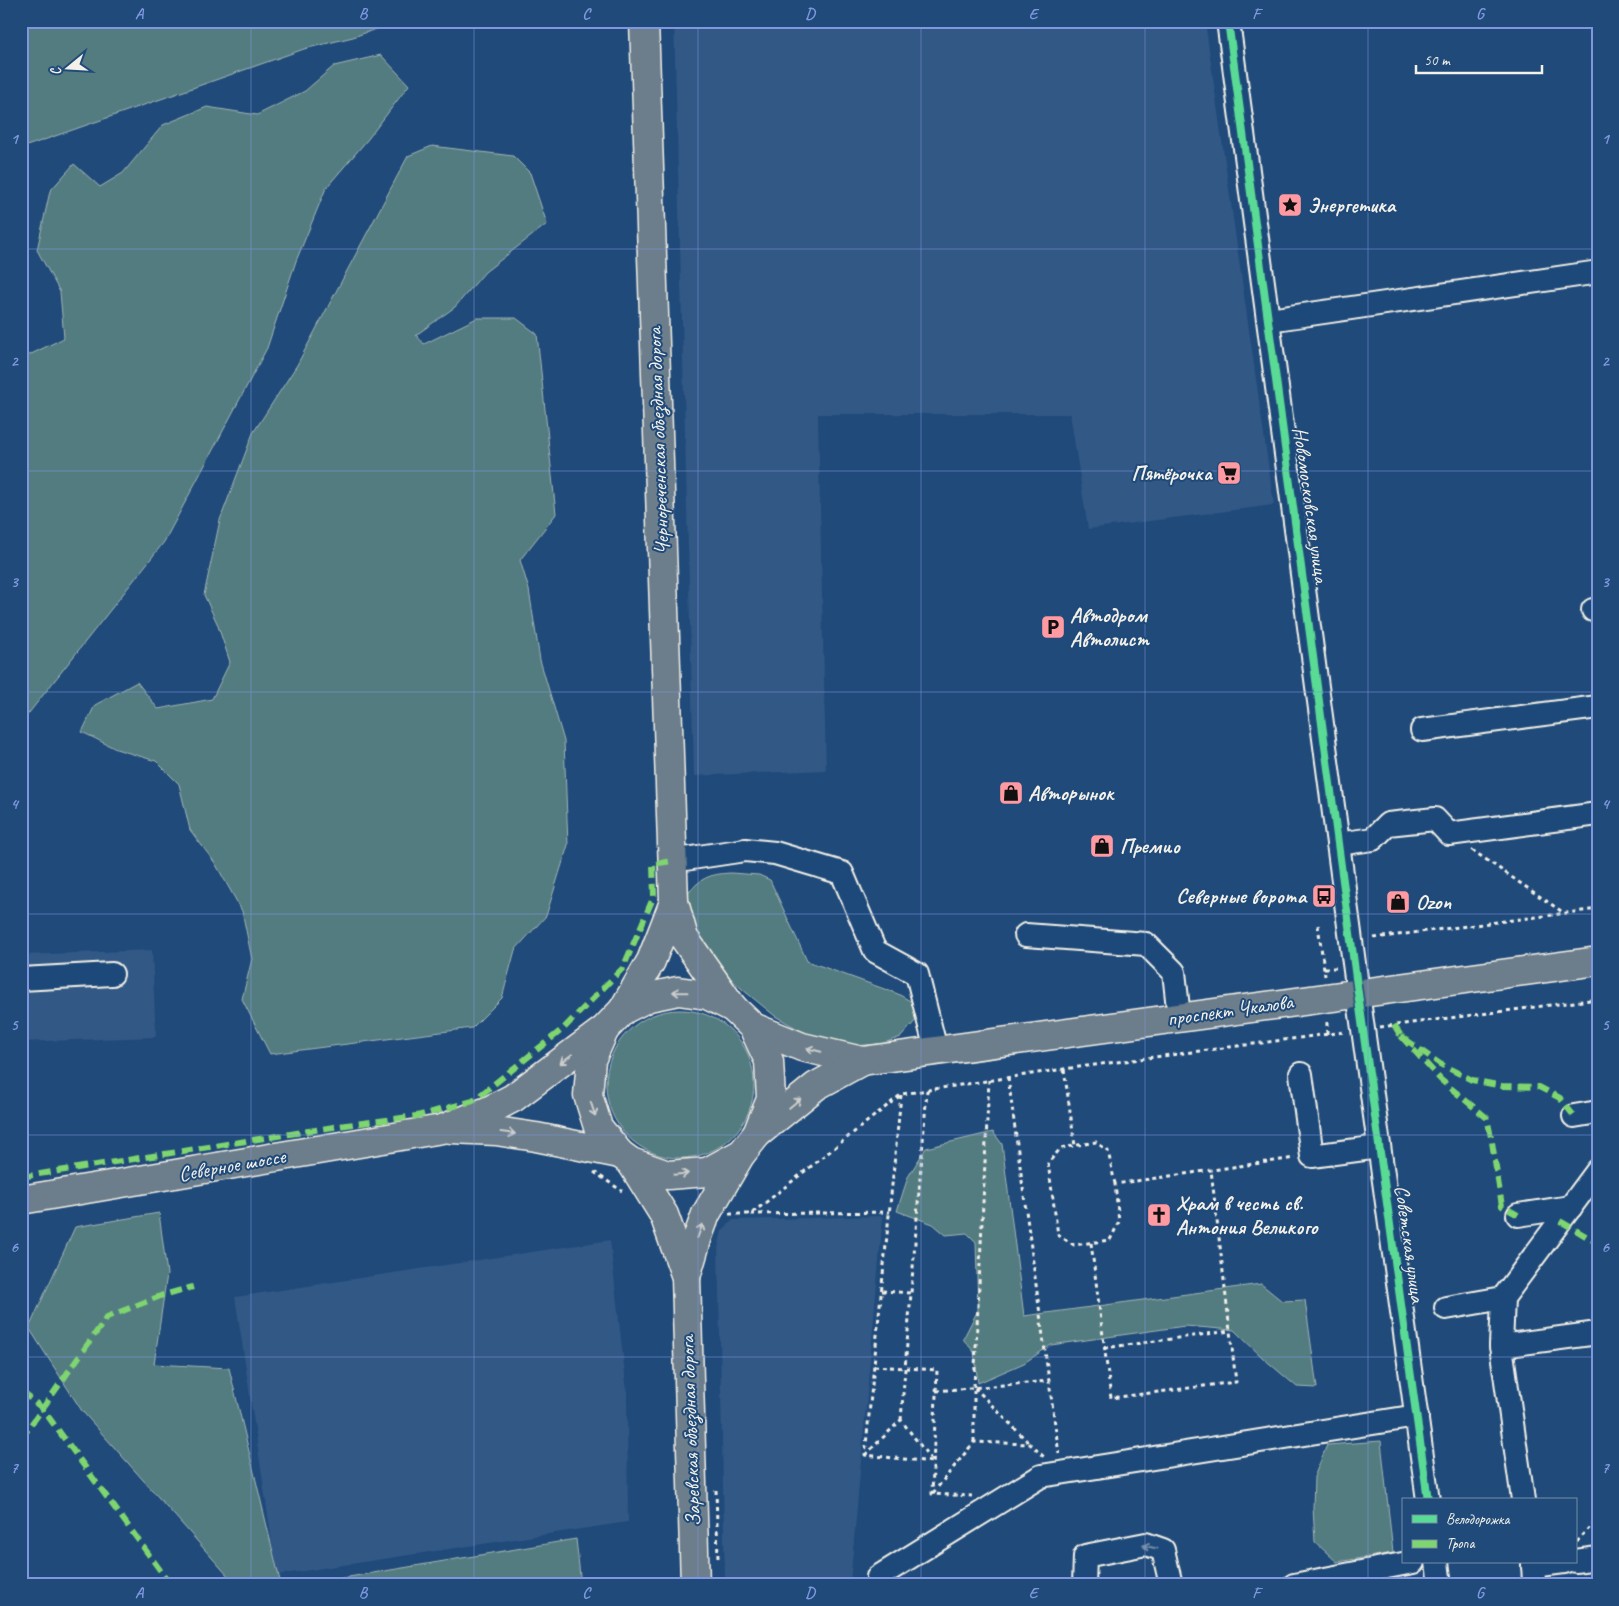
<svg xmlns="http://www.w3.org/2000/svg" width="1619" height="1606" font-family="Caveat,sans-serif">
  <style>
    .built { fill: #305886 }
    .green { fill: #537b81; stroke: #a4b6b4 }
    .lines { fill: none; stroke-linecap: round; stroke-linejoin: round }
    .minor-casing { stroke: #f4f1e8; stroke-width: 26 }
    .major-casing { stroke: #f4f1e8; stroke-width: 31 }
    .path { stroke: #f4f1e8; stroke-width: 3; stroke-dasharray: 4 4; stroke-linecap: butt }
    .minor { stroke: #1f4a7a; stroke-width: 22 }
    .major { stroke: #6c7d8b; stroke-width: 28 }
    .quiet { stroke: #7fd670; stroke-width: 6; stroke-dasharray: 12 6; stroke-linecap: butt }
    .cycleway-casing { stroke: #1f4a7a; stroke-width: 11 }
    .cycleway { stroke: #5adb95; stroke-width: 8 }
    .oneway { stroke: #cbcecc }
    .oneway2 { stroke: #748da6 }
    .grid { fill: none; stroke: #7e97df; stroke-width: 1; stroke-opacity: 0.55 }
    .labels { text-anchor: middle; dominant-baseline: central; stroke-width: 4; stroke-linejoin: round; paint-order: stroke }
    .poi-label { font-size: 21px; font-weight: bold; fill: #f4f1e8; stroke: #1f4a7a; text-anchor: start }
    .street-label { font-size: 21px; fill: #f4f1e8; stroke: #1f4a7a }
    .neatline { fill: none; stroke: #7e97df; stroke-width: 2 }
    .grid-label { font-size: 16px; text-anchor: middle; font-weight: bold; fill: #7e97df }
  </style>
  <rect width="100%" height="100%" fill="#1f4a7a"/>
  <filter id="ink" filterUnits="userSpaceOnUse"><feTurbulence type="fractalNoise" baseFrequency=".02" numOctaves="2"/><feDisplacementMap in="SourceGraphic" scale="10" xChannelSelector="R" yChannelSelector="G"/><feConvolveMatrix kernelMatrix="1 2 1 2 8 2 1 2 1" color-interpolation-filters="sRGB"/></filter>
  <g filter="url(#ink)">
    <!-- built -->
    <g class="built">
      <path d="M674 21H1205L1274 505 1088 529 1070 414H818L826 770 694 776Z"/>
      <path d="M152 950 156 1037 21 1042V955Z"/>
      <path d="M883 1216 850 1585H725L718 1248 722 1231 733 1220Z"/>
      <path d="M610 1240 627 1392 628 1522 277 1575 235 1297Z"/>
    </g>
    <!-- green -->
    <g class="green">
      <path d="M21 21H400L353 37 304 49 21 148Z"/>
      <path d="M381 55 409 85 368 139 326 188 296 261 267 348 164 542 21 723V359L64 338 60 292 37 250 50 191 74 164 100 187 123 173 163 125 207 107 257 115 305 91 334 66Z"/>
      <path d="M432 146 513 156 530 173 547 224 485 272 455 307 416 335 424 344 477 318H516L537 334 556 514 520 560 529 590 540 660 564 741 568 845 546 916 515 950 502 998 472 1028 270 1054 242 999 252 959 242 911 215 863 190 830 179 784 156 761 116 749 82 732 95 705 137 682 158 709 212 699 230 662 217 623 204 595 220 520 253 433 297 365 408 156Z"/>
      <path d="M731 873 759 875 770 880 807 961 898 994 912 1002 917 1019 901 1037 881 1044 840 1047 812 1037 775 1016 742 989 715 964 689 933 686 896C700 878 709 874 731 873Z"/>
      <circle cx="680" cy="1084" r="74"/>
      <path d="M993 1132 1002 1144 1024 1316 1261 1284 1282 1301 1305 1300 1317 1388 1297 1387 1263 1358 1234 1330 1185 1326 1051 1345 1024 1363 978 1383 974 1352 963 1339 978 1310 976 1242 967 1233 946 1235 933 1224 897 1211 908 1177 926 1148Z"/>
      <path d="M159 1213 167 1274 154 1364 229 1368 281 1585H236L82 1411 29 1328 75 1227Z"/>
      <path d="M1381 1441 1393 1553 1337 1562 1315 1542 1313 1508 1314 1477 1327 1445Z"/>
      <path d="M576 1539 581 1585H301Z"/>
    </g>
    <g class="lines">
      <defs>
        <g id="minor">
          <path d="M1228 21 1358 993 1428 1500"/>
          <path d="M1269 320 1592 273"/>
          <path d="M1593 610H1598"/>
          <path d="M1422 730 1598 707"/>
          <path d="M1338 844 1373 839 1388 824 1435 819 1449 834 1598 814"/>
          <path d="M672 861 745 850 775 853 842 873 875 951 917 974 936 1050"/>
          <path d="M1026 935 1146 944 1174 972 1179 1017"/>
          <path d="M21 979 112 974"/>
          <path d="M1301 1074 1312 1156 1379 1147"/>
          <path d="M1574 1116 1598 1112"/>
          <path d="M1518 1215 1571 1207"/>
          <path d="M1446 1308 1503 1298"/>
          <path d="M1501 1346 1598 1333"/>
          <path d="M1523 1500 1501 1346 1503 1298 1598 1170"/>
          <path d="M1575 1561 1598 1558"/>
          <path d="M1437 1562 1440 1585"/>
          <path d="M1533 1562 1534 1585"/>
          <path d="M1533 1566 1564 1562"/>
          <path d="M878 1577 1041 1476 1417 1416"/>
          <path d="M1084 1585 1085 1556 1146 1544 1163 1550 1171 1585"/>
          <path d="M1294 1585 1413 1562"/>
        </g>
        <g id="major">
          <path d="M644 21 674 902 684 938 733 1008"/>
          <path d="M623 1010 651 961 674 902"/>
          <path d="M753 1027 802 1047 862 1061 1598 961"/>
          <path d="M604 1031 591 1060 588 1095 598 1127 620 1154 631 1162 668 1175 707 1172 742 1153 757 1134 816 1086 862 1061"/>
          <path d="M451 1129 496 1131 536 1137 620 1154"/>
          <path d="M631 1162 664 1215 686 1277 695 1585"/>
          <path d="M21 1200 442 1129 490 1110 513 1098 605 1029 623 1010 649 997 678 991 707 995 733 1008 753 1027 769 1061 771 1099 757 1134"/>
          <path d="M686 1277 698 1236 706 1214 741 1154"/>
        </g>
      </defs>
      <!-- minor casing -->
      <use href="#minor" class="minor-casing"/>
      <!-- major casing -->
      <use href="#major" class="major-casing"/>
      <!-- path -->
      <g class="path">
        <path d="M1472 850 1564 913"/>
        <path d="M1318 925 1325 976"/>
        <path d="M1374 938 1598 909"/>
        <path d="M1324 968H1336"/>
        <path d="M1380 1027 1598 999"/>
        <path d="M1327 1034V1020"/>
        <path d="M1064 1069 1075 1146"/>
        <path d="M1008 1077 1049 1381"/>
        <path d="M901 1095 865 1455 933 1462"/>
        <path d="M594 1172 622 1191"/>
        <path d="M1115 1184 1108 1151 1096 1142 1061 1148 1048 1163 1058 1235 1074 1245 1110 1240 1119 1222 1115 1184 1295 1158"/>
        <path d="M729 1214H751L902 1094 1064 1069 1344 1032"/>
        <path d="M751 1214 890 1212"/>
        <path d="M1091 1243 1111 1398 1236 1382 1211 1170"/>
        <path d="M882 1291 911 1293"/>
        <path d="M1104 1348 1230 1331"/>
        <path d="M874 1366 937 1370 932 1494 972 1496"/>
        <path d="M974 1387 989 1080"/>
        <path d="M936 1391 1049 1381 1059 1454"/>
        <path d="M901 1420 927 1090"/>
        <path d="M974 1442V1387L1029 1443"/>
        <path d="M865 1455 901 1420 933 1462"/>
        <path d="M716 1490 718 1559"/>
        <path d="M933 1493 974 1442 1030 1444 1044 1457"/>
        <path d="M1576 1542 1598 1518"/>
      </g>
      <!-- minor -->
      <use href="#minor" class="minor"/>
      <!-- major -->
      <use href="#major" class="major"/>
      <!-- quiet -->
      <g class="quiet">
        <path d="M1394 1025 1401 1036 1440 1064 1472 1080 1502 1086 1539 1087 1560 1098 1574 1116"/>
        <path d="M1401 1036 1441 1080 1487 1118 1492 1142 1502 1206 1518 1215"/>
        <path d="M21 1177 346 1125 417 1116 473 1101 563 1029 623 968 654 896 653 864 672 861"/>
        <path d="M1560 1221 1598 1243"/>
        <path d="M21 1391 42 1408 171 1585"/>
        <path d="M21 1439 107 1317 163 1295 193 1287"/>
      </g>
      <defs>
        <path id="cycleway" d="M1228 21 1358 993 1428 1500"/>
      </defs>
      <!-- cycleway casing -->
      <use href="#cycleway" class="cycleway-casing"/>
      <!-- cycleway -->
      <use href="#cycleway" class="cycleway"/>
    </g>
    <!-- one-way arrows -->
    <defs><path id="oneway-shaft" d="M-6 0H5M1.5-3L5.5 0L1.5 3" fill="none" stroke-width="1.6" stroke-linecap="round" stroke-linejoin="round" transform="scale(1.25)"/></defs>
    <g class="oneway">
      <use href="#oneway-shaft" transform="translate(680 992) rotate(-179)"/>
      <use href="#oneway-shaft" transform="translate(814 1050) rotate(-167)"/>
      <use href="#oneway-shaft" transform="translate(566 1059) rotate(142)"/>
      <use href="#oneway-shaft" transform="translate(795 1103) rotate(-40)"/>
      <use href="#oneway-shaft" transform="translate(593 1109) rotate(72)"/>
      <use href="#oneway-shaft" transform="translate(508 1133) rotate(7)"/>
      <use href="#oneway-shaft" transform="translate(681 1174) rotate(-5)"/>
      <use href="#oneway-shaft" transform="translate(700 1231) rotate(-69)"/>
    </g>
    <use class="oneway2" href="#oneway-shaft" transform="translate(1150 1547) rotate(-168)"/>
  </g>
  <!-- grid -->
  <path class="grid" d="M251 21V1585M474 21V1585M698 21V1585M921 21V1585M1145 21V1585M1368 21V1585M21 249H1598M21 471H1598M21 692H1598M21 914H1598M21 1135H1598M21 1357H1598"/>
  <!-- icons -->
  <defs>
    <symbol id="sight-square" viewBox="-11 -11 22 22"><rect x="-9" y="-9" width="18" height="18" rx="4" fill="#ff9aa2" stroke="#1f4a7a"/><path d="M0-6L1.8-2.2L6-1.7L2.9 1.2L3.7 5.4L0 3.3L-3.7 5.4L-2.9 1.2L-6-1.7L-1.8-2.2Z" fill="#111"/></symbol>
    <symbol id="supermarket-square" viewBox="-11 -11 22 22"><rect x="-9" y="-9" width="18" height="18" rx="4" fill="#ff9aa2" stroke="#1f4a7a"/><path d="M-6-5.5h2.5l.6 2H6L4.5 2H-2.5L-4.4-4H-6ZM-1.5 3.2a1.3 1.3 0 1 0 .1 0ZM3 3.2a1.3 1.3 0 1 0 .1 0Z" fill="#111"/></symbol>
    <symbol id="parking-square" viewBox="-11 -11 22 22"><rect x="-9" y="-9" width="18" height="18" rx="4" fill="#ff9aa2" stroke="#1f4a7a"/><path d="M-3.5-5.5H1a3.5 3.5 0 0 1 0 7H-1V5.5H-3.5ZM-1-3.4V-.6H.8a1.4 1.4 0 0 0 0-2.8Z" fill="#111"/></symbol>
    <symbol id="shop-square" viewBox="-11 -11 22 22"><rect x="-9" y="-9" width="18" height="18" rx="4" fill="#ff9aa2" stroke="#1f4a7a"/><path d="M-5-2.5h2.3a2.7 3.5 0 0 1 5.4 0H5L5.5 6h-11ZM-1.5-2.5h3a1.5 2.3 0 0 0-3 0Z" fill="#111"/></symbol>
    <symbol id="bus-square" viewBox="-11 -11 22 22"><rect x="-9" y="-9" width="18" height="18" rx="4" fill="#ff9aa2" stroke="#1f4a7a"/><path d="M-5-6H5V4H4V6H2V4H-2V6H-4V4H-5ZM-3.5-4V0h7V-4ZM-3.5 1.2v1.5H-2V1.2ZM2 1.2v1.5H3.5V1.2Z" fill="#111"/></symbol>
    <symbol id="church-square" viewBox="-11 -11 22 22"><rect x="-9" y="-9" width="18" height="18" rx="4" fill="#ff9aa2" stroke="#1f4a7a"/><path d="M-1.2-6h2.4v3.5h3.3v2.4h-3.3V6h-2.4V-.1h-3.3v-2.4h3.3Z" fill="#111"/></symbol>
  </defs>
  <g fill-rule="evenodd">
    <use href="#sight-square" x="1276" y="191" width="28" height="28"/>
    <use href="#supermarket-square" x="1215" y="459" width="28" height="28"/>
    <use href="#parking-square" x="1039" y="613" width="28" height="28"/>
    <use href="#shop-square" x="997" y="779" width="28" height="28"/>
    <use href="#shop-square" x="1088" y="832" width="28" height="28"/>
    <use href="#bus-square" x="1310" y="882" width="28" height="28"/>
    <use href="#shop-square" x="1384" y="888" width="28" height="28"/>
    <use href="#church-square" x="1145" y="1201" width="28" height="28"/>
  </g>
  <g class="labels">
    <!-- poi labels -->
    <g class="poi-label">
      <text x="1308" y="205">Энергетика</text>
      <text x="1212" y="473" text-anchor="end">Пятёрочка</text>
      <text x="1070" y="615">Автодром<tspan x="1070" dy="24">Автолист</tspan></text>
      <text x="1028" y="793">Авторынок</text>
      <text x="1120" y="846">Премио</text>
      <text x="1306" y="896" text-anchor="end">Северные ворота</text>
      <text x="1416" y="902">Ozon</text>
      <text x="1176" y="1203">Храм в честь св.<tspan x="1176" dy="24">Антония Великого</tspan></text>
    </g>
    <!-- street labels -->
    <g class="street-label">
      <text transform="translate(658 441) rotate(-92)">Чернореченская объездная дорога</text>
      <text transform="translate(1311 505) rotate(82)">Новомосковская улица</text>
      <text transform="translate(1230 1010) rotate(-8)">проспект Чкалова</text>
      <text transform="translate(232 1165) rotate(-10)">Северное шоссе</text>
      <text transform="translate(1410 1244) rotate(82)">Советская улица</text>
      <text transform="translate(690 1431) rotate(-92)">Заревская объездная дорога</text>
    </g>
  </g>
  <!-- margin -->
  <rect width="1619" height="1606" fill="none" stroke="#1f4a7a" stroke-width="55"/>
  <!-- legend -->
  <rect x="1402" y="1498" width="175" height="65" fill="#1f4a7a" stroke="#748da6"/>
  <rect x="1412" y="1515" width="25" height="8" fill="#5adb95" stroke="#748da6"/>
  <text x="1446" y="1524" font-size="15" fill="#f4f1e8">Велодорожка</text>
  <rect x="1412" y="1540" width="25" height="8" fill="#7fd670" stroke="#748da6"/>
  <text x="1446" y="1548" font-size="15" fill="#f4f1e8">Тропа</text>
  <!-- north arrow -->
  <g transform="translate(68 68) rotate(252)" stroke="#1f4a7a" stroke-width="4" paint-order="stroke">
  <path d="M0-4L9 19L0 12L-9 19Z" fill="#f4f1e8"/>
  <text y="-8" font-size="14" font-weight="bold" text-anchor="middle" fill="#f4f1e8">С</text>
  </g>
  <!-- scale -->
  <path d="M1416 65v8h126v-8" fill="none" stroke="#f4f1e8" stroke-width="2.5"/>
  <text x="1424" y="65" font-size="15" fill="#f4f1e8" stroke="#1f4a7a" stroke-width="4" paint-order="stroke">50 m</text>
  <rect x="28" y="28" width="1564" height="1550" class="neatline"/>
  <g class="grid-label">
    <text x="139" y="19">A</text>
    <text x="363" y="19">B</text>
    <text x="586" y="19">C</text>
    <text x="810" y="19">D</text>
    <text x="1033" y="19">E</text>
    <text x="1256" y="19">F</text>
    <text x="1480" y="19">G</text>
    <text x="14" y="144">1</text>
    <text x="1605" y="144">1</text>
    <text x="14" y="366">2</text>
    <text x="1605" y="366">2</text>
    <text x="14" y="587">3</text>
    <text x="1605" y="587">3</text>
    <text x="14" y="809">4</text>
    <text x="1605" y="809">4</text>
    <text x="14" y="1030">5</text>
    <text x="1605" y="1030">5</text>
    <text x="14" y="1252">6</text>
    <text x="1605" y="1252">6</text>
    <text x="14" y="1473">7</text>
    <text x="1605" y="1473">7</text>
    <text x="139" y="1598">A</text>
    <text x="363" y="1598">B</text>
    <text x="586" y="1598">C</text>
    <text x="810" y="1598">D</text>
    <text x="1033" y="1598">E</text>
    <text x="1256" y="1598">F</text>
    <text x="1480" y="1598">G</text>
  </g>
</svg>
